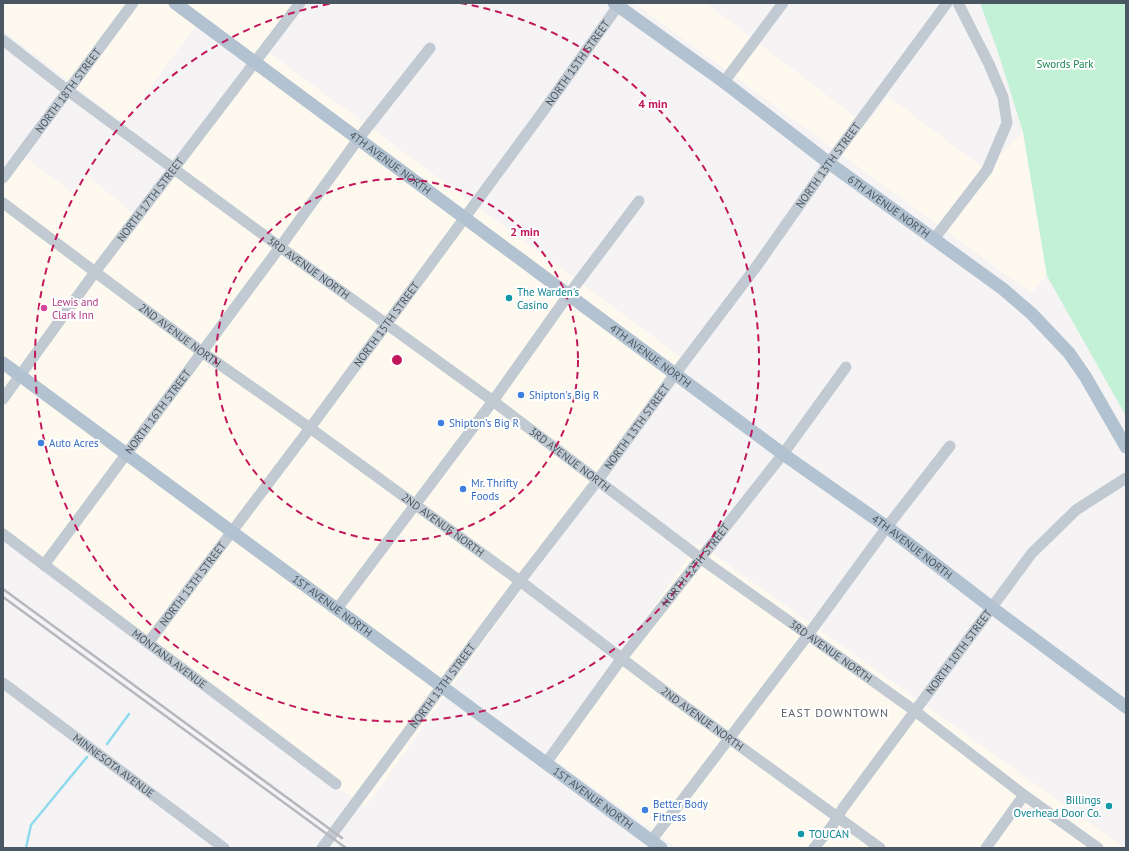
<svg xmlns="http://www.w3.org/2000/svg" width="1129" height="851" font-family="'PT Sans',sans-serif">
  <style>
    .commercial { fill: #fdf9ef }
    .green { fill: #c3f1d5 }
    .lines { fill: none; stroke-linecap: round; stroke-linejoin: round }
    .stream { stroke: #90daee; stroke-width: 2.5 }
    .minor { stroke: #c1cad2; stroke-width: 11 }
    .major { stroke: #b3c2d1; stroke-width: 13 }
    .rail { stroke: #b5b8bd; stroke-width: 2.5 }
    .ring { fill: none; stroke: #c2185b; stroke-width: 2; stroke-dasharray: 7 5 }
    .culture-dot { fill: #0f9aa8; stroke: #fff; stroke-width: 1.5 }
    .hotel-dot { fill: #d1479c; stroke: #fff; stroke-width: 1.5 }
    .shop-dot { fill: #3f7fe0; stroke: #fff; stroke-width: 1.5 }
    .labels { text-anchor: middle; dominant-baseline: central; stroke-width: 4; stroke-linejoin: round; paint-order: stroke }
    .street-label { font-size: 11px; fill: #4a5661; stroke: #fff }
    .park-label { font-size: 11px; fill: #17864f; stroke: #fff }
    .culture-label { font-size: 11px; fill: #0d838f; stroke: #fff; text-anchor: start }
    .hotel-label { font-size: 11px; fill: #b23c85; stroke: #fff; text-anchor: start }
    .shop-label { font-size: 11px; fill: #366cbe; stroke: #fff; text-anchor: start }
    .neighbourhood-label { font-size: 12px; letter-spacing: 1px; fill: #5f6368; stroke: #fff }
    .centre { fill: #c2185b; stroke: #fff; stroke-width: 2 }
    .ring-label { font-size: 12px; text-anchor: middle; font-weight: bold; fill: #c2185b; stroke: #fff; stroke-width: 4; stroke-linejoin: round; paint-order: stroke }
  </style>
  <rect width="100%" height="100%" fill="#f5f3f3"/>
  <!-- commercial -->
  <g class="commercial">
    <path d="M3 3H297L264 49 685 360 365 808 3 531V178L21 154 73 193 87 175 137 217 254 62 199 21 124 124 3 30Z"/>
    <path d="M634 3H706L866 125 888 96 986 170 1023 132 1047 276 1031 293Z"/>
    <path d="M698 543 1125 848H677L549 756Z"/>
  </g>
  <!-- green -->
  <path class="green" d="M980 3H1126V416L1047 276 1023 132 998 52Z"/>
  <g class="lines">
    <!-- stream -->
    <g class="stream">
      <path d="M107 744 129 714"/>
      <path d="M26 848 31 825 87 757"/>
    </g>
    <!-- minor -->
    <g class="minor">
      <path id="s1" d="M3 40 67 90 280 247 493 401 700 558 915 711 1024 795 1098 848"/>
      <path d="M724 82 783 3"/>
      <path id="s2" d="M3 178 133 3"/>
      <path id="s3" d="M3 203 202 352 310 428 520 581 675 699 880 848"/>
      <path d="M934 239 987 170 1007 123 1003 97 989 64 958 3"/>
      <path id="s4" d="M3 399 95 272 300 3"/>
      <path id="s5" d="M3 534 336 784"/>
      <path id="s6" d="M44 565 280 247 359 138 430 48"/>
      <path d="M337 609 493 401 569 294 639 201"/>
      <path id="s7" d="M148 643 310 428 544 110 620 3"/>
      <path id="s8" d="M3 683 224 848"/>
      <path id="s9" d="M546 763 622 658 783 454 846 367"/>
      <path d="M651 841 808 635 887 527 950 446"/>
      <path id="s10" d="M322 848 520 581 598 480 675 374 756 267 829 163 947 3"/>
      <path id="s11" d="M814 848 832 826 843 808 1032 553 1076 510 1126 478"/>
      <path d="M986 848 1024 795"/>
    </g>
    <!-- major -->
    <g class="major">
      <path id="s12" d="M175 3 783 454 887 527 991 607 1126 707"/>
      <path id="s13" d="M614 3 724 82 829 163 1003 289 1032 314 1069 353 1085 376 1126 447"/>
      <path id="s14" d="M3 363 661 848"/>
    </g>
    <!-- rail -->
    <g class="rail">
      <path d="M3 589 342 838"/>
      <path d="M3 597 346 848"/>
    </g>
  </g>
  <!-- distance rings -->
  <g class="ring">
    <circle cx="397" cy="360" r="181"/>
    <path d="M460 3A362 362 0 1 1 334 3"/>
  </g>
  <!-- markers -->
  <g class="culture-dot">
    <circle cx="509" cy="298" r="4"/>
    <circle cx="1109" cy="806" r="4"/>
    <circle cx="801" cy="834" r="4"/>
  </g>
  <circle class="hotel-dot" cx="44" cy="308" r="4"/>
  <g class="shop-dot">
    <circle cx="521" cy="395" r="4"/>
    <circle cx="441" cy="423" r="4"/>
    <circle cx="41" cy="443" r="4"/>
    <circle cx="463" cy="489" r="4"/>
    <circle cx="645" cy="810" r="4"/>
  </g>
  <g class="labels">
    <!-- street labels -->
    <g class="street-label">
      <text stroke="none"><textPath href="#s7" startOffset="722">NORTH 15TH STREET</textPath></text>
      <text stroke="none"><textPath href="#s2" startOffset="109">NORTH 18TH STREET</textPath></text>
      <text stroke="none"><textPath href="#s12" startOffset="268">4TH AVENUE NORTH</textPath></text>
      <text stroke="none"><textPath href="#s10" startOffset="850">NORTH 13TH STREET</textPath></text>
      <text stroke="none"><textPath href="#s4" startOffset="248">NORTH 17TH STREET</textPath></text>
      <text stroke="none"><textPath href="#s13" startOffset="342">6TH AVENUE NORTH</textPath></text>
      <text stroke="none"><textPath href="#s1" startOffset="381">3RD AVENUE NORTH</textPath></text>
      <text stroke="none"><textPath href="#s7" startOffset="398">NORTH 15TH STREET</textPath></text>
      <text stroke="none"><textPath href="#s3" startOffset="221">2ND AVENUE NORTH</textPath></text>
      <text stroke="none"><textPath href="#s12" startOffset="592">4TH AVENUE NORTH</textPath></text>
      <text stroke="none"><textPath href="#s6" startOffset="191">NORTH 16TH STREET</textPath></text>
      <text stroke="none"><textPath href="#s10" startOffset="526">NORTH 13TH STREET</textPath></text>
      <text stroke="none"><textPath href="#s1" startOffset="705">3RD AVENUE NORTH</textPath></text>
      <text stroke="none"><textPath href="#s3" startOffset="545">2ND AVENUE NORTH</textPath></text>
      <text stroke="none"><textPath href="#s12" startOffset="916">4TH AVENUE NORTH</textPath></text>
      <text stroke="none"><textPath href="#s9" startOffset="248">NORTH 12TH STREET</textPath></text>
      <text stroke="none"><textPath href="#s7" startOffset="74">NORTH 15TH STREET</textPath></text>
      <text stroke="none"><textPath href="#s14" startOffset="409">1ST AVENUE NORTH</textPath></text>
      <text stroke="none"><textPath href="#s1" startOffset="1029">3RD AVENUE NORTH</textPath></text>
      <text stroke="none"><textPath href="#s11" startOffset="244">NORTH 10TH STREET</textPath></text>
      <text stroke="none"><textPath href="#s5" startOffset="208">MONTANA AVENUE</textPath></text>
      <text stroke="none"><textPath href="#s10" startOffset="202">NORTH 13TH STREET</textPath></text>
      <text stroke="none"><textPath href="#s3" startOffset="869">2ND AVENUE NORTH</textPath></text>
      <text stroke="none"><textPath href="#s8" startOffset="138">MINNESOTA AVENUE</textPath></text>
      <text stroke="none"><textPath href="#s14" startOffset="733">1ST AVENUE NORTH</textPath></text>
    </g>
    <!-- park labels -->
    <g class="park-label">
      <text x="1065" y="64">Swords Park</text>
    </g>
    <!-- culture labels -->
    <g class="culture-label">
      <text x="517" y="292">The Warden's<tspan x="517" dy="13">Casino</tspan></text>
      <text x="1101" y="800" text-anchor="end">Billings<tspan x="1101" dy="13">Overhead Door Co.</tspan></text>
      <text x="809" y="834">TOUCAN</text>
    </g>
    <!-- hotel labels -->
    <g class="hotel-label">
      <text x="52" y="302">Lewis and<tspan x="52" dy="13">Clark Inn</tspan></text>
    </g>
    <!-- shop labels -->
    <g class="shop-label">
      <text x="529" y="395">Shipton's Big R</text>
      <text x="449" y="423">Shipton’s Big R</text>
      <text x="49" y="443">Auto Acres</text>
      <text x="471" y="483">Mr. Thrifty<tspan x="471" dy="13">Foods</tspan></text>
      <text x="653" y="804">Better Body<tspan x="653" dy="13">Fitness</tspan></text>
    </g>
    <!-- neighbourhood labels -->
    <g class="neighbourhood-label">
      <text x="835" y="712">EAST DOWNTOWN</text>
    </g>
  </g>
  <circle cx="397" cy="360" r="6" class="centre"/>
  <g class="ring-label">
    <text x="653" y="108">4 min</text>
    <text x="525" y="236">2 min</text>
  </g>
  <!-- border -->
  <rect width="1129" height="851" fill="none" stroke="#4a5661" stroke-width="8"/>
</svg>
